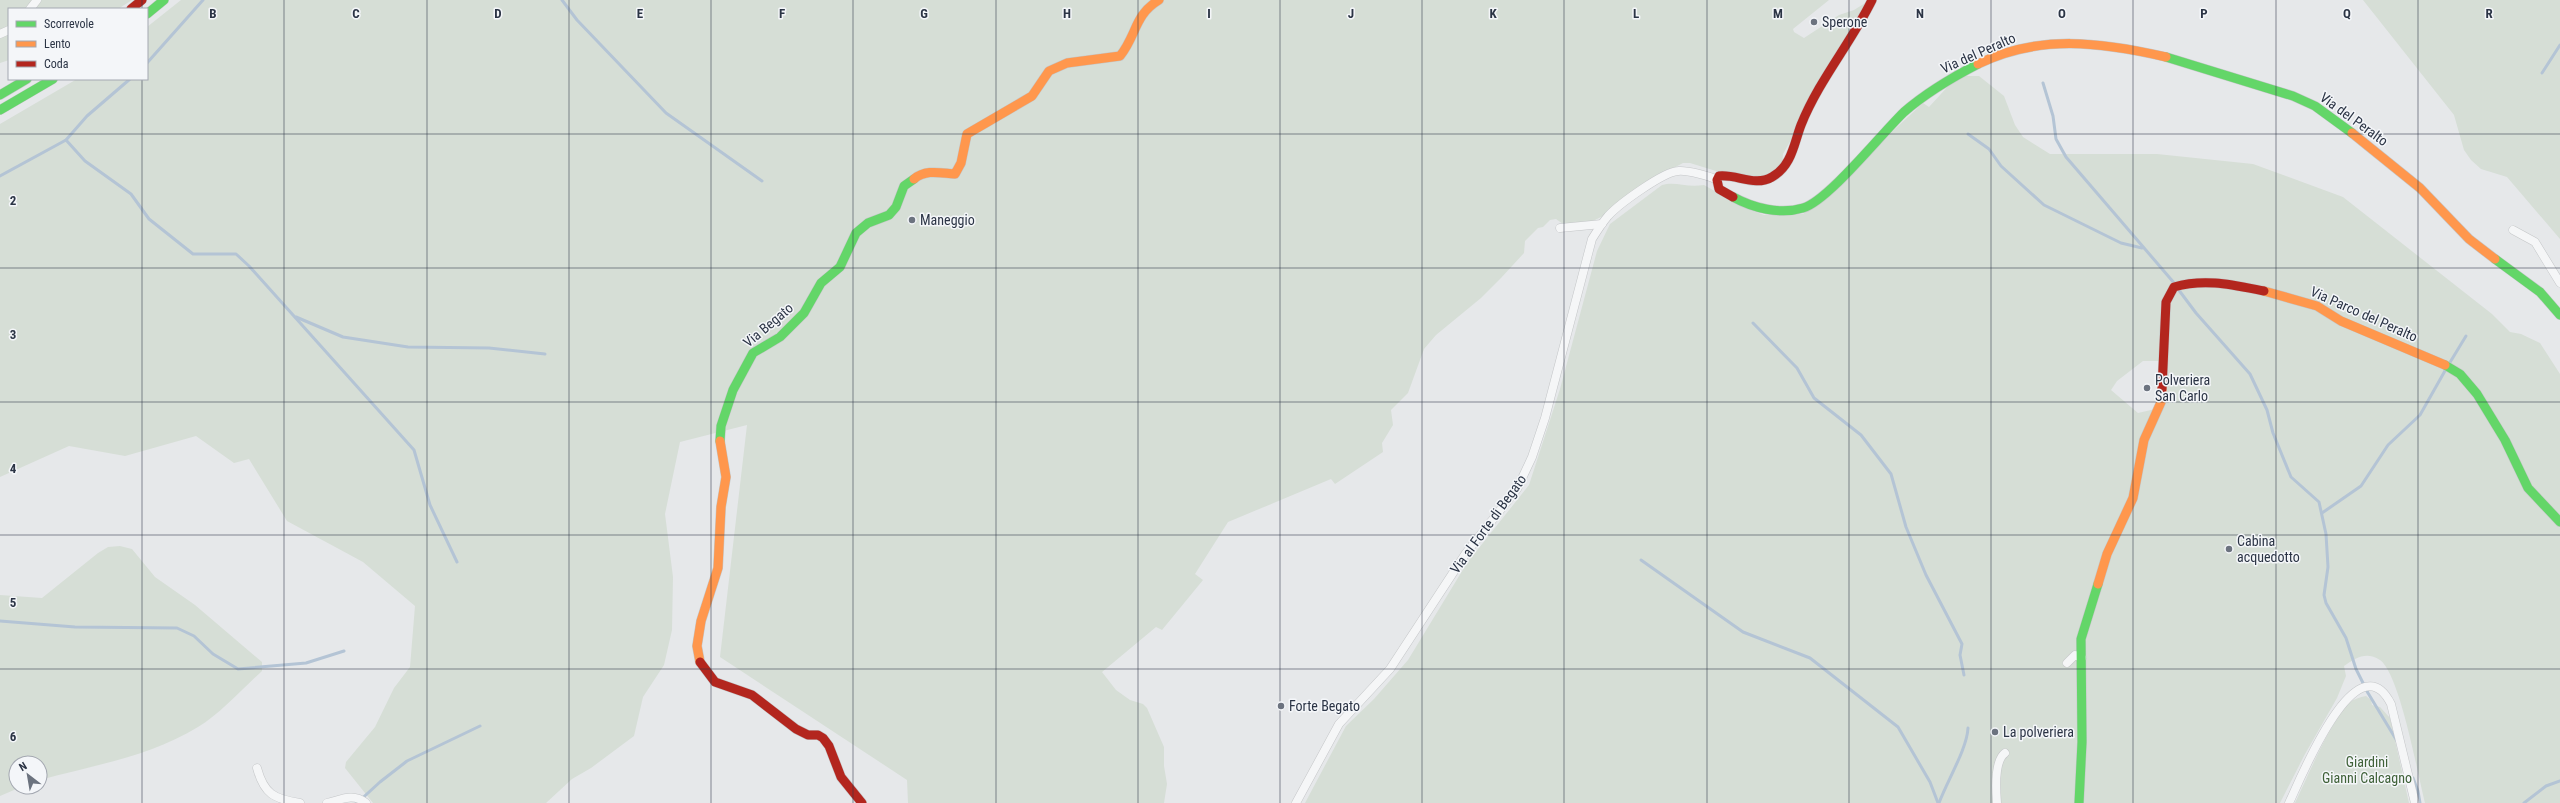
<svg xmlns="http://www.w3.org/2000/svg" width="2560" height="803" font-family="'Roboto Condensed',sans-serif">
  <style>
    .green { fill: #d6ded6; fill-rule: evenodd }
    .lines { fill: none; stroke-linecap: round; stroke-linejoin: round }
    .stream { stroke: #b4c4d5; stroke-width: 3 }
    .street-casing { stroke: #c4c6c8; stroke-width: 9 }
    .fast-casing { stroke: #c4c6c8; stroke-width: 10 }
    .slow-casing { stroke: #c4c6c8; stroke-width: 10 }
    .jam-casing { stroke: #c4c6c8; stroke-width: 10 }
    .street { stroke: #f5f6f7; stroke-width: 8 }
    .fast { stroke: #63d668; stroke-width: 9 }
    .slow { stroke: #ff974d; stroke-width: 9 }
    .jam { stroke: #b3261e; stroke-width: 9 }
    .grid { fill: none; stroke: #2b3445; stroke-width: 1; stroke-opacity: 0.55 }
    .poi-dot { fill: #6c737f; stroke: #f4f6f9; stroke-width: 1.5 }
    .labels { text-anchor: middle; dominant-baseline: central; stroke-width: 3; stroke-linejoin: round; paint-order: stroke }
    .poi-label { font-size: 14px; fill: #2b3445; stroke: #f4f6f9; text-anchor: start }
    .street-label { font-size: 14px; fill: #2b3445; stroke: #f4f6f9 }
    .park-label { font-size: 14px; fill: #3f6138; stroke: #f4f6f9 }
    .grid-label { font-size: 13px; text-anchor: middle; font-weight: bold; fill: #2b3445; stroke: #f4f6f9; stroke-width: 3; stroke-linejoin: round; paint-order: stroke }
  </style>
  <rect width="100%" height="100%" fill="#e6e8ea"/>
  <!-- green -->
  <g class="green">
    <path d="M0 0H132L118 9H9V60L0 63Z"/>
    <path d="M181 0H1829L1793 29 1794 32 1804 38 1839 15 1854 10 1870 0 1783 154 1782 166 1764 177 1716 171 1690 163H1683L1647 182 1605 215 1589 223 1563 224 1556 219 1550 220 1543 227 1538 228 1525 241 1524 253 1501 278 1481 298 1436 335 1424 349 1408 393 1391 410 1393 425 1382 443 1383 452 1335 484 1331 479 1228 522 1195 574 1203 580 1162 630 1156 627 1102 672 1116 690 1130 700 1143 704 1147 708 1164 747V766L1167 784 1164 803H908L907 780 720 657 747 425 680 442 665 514 673 577 672 630 664 665 643 697 634 736 591 768 572 779 546 803H373L345 768 346 762 375 727 394 688 410 667 415 606 363 562 287 521 249 459 234 463 196 436 125 456 69 446 0 477V124L77 79H147V27Z"/>
    <path d="M2363 0H2560V239L2507 177 2481 169 2471 160 2464 150 2454 115Z"/>
    <path d="M1964 76H1979L2004 96 2015 125 2023 137 2050 154H2157L2253 164 2343 197 2492 314 2510 332 2521 334 2540 343 2560 374V803H2425C2418 776 2400 674 2380 660 2366 651 2356 658 2344 666L2346 676 2337 698 2305 754 2280 803H1305L1346 726 1374 699 1408 660 1467 563 1529 485 1560 389 1597 251 1610 224 1662 185C1676 181 1686 188 1704 185L1743 207 1764 215 1803 214 1923 103 1929 107 1951 83ZM2143 361H2167L2164 407 2138 413 2111 390 2117 381Z"/>
    <path d="M120 546 132 549 155 577 195 605 262 662V671C242 689 220 714 198 727 149 757 94 765 40 780V763H16V787H21L0 796V595L42 598 98 553 108 547Z"/>
    <path d="M2366 696 2371 700 2372 705 2380 707 2390 718 2409 803H2295C2309 774 2328 726 2349 703 2354 699 2360 697 2366 696Z"/>
  </g>
  <g class="lines">
    <!-- stream -->
    <g class="stream">
      <path d="M562 0 577 20 666 113 762 181"/>
      <path d="M147 63 203 0"/>
      <path d="M2542 73 2560 45"/>
      <path d="M2043 83 2053 116 2056 139 2066 157 2175 284"/>
      <path d="M1968 134 1989 149 2001 166 2044 205 2121 243 2142 248"/>
      <path d="M66 140 85 161 131 194 149 219 193 254H236L249 266 414 450 430 505 457 562"/>
      <path d="M0 176 66 140 87 116 130 79"/>
      <path d="M2178 289 2196 313 2250 374 2267 410 2273 433 2291 477 2319 502 2326 534 2328 567 2324 595 2326 603 2346 638 2356 669 2368 693 2397 741"/>
      <path d="M296 317 343 337 408 347 489 348 545 354"/>
      <path d="M1753 323 1797 368 1814 398 1861 435 1891 474 1906 527 1926 575 1962 644 1960 655 1964 675"/>
      <path d="M2449 364 2466 336"/>
      <path d="M2322 513 2361 486 2388 445 2420 415 2446 369"/>
      <path d="M1641 560 1743 632 1810 658 1898 727 1930 782 1938 803"/>
      <path d="M0 621 75 627 177 628 194 636 213 654 238 669 306 663 344 651"/>
      <path d="M2413 778 2418 791 2420 803"/>
      <path d="M357 803 380 782 407 761 480 726"/>
      <path d="M1939 803C1947 781 1967 749 1968 728"/>
      <path d="M2524 803 2546 786 2560 781"/>
    </g>
    <defs>
      <g id="street">
        <path d="M30 9 37 0"/>
        <path d="M0 34 9 30"/>
        <path d="M1560 228 1602 224"/>
        <path d="M2513 230 2535 242 2560 283"/>
        <path d="M2067 663 2075 655 2082 658"/>
        <path d="M257 768C264 794 274 799 300 803"/>
        <path d="M327 803C343 799 353 793 366 803"/>
        <path d="M1296 803 1339 724 1390 669 1466 553 1517 489 1532 457 1545 418 1592 239C1597 231 1602 223 1608 216 1619 204 1663 172 1678 171 1687 170 1710 176 1717 180"/>
        <path d="M1997 803C1996 791 1994 761 2005 753"/>
        <path d="M2289 803C2300 780 2357 637 2391 704L2415 803"/>
      </g>
      <g id="fast">
        <path d="M147 14 164 0"/>
        <path d="M2166 57 2293 96 2315 106 2352 133"/>
        <path d="M0 95 27 79"/>
        <path d="M0 110 53 79"/>
        <path d="M1733 197C1753 208 1780 215 1803 208 1828 201 1882 133 1904 112 1927 92 1951 78 1978 64"/>
        <path d="M2495 259 2540 292 2560 315"/>
        <path d="M2445 365 2460 374 2477 394 2505 440 2528 488 2560 522"/>
        <path d="M720 441 721 426 733 390 753 353 780 337 804 313 821 283 840 267 856 233 868 223 889 215 896 207 904 186 914 179"/>
        <path d="M2079 803 2082 742 2081 639 2098 584"/>
      </g>
      <g id="slow">
        <path d="M1978 64C2039 34 2101 42 2166 57"/>
        <path d="M2352 133 2420 188 2469 239 2495 259"/>
        <path d="M914 179C926 169 940 173 955 174L961 163 967 134 1032 96 1049 71 1067 63 1120 56C1137 35 1134 15 1159 0"/>
        <path d="M2264 291 2317 306 2341 321 2445 365"/>
        <path d="M2098 584 2107 554 2133 498 2144 440 2162 400V389"/>
        <path d="M700 662 697 646 701 621 718 568 721 507 726 477 720 441"/>
      </g>
      <g id="jam">
        <path d="M131 9 142 0"/>
        <path d="M1733 197 1719 189 1717 180 1719 176C1737 174 1755 187 1772 177 1792 166 1794 143 1801 125 1819 80 1851 43 1872 0"/>
        <path d="M2162 389 2166 302 2174 287C2205 278 2233 285 2264 291"/>
        <path d="M700 662 715 682 752 695 796 729 808 735H818L823 738 829 746 841 777 862 803"/>
      </g>
    </defs>
    <!-- street casing -->
    <use href="#street" class="street-casing"/>
    <!-- fast casing -->
    <use href="#fast" class="fast-casing"/>
    <!-- slow casing -->
    <use href="#slow" class="slow-casing"/>
    <!-- jam casing -->
    <use href="#jam" class="jam-casing"/>
    <!-- street -->
    <use href="#street" class="street"/>
    <!-- fast -->
    <use href="#fast" class="fast"/>
    <!-- slow -->
    <use href="#slow" class="slow"/>
    <!-- jam -->
    <use href="#jam" class="jam"/>
  </g>
  <!-- grid -->
  <path class="grid" d="M142 0V9M284 0V803M427 0V803M569 0V803M711 0V803M853 0V803M996 0V803M1138 0V803M1280 0V803M1422 0V803M1564 0V803M1707 0V803M1849 0V803M1991 0V803M2133 0V803M2276 0V803M2418 0V803M142 79V803M0 134H2560M0 268H2560M0 402H2560M0 535H2560M0 669H2560"/>
  <!-- markers -->
  <g class="poi-dot">
    <circle cx="1814" cy="22" r="4"/>
    <circle cx="912" cy="220" r="4"/>
    <circle cx="2147" cy="388" r="4"/>
    <circle cx="2229" cy="549" r="4"/>
    <circle cx="1281" cy="706" r="4"/>
    <circle cx="1995" cy="732" r="4"/>
  </g>
  <g class="labels">
    <!-- poi labels -->
    <g class="poi-label">
      <text x="1822" y="22">Sperone</text>
      <text x="920" y="220">Maneggio</text>
      <text x="2155" y="380">Polveriera<tspan x="2155" dy="16">San Carlo</tspan></text>
      <text x="2237" y="541">Cabina<tspan x="2237" dy="16">acquedotto</tspan></text>
      <text x="1289" y="706">Forte Begato</text>
      <text x="2003" y="732">La polveriera</text>
    </g>
    <!-- street labels -->
    <g class="street-label">
      <text transform="translate(1978 53) rotate(-24)">Via del Peralto</text>
      <text transform="translate(2354 119) rotate(36)">Via del Peralto</text>
      <text transform="translate(2364 314) rotate(24)">Via Parco del Peralto</text>
      <text transform="translate(768 325) rotate(-40)">Via Begato</text>
      <text transform="translate(1488 524) rotate(-54)">Via al Forte di Begato</text>
    </g>
    <!-- park labels -->
    <g class="park-label">
      <text x="2367" y="762">Giardini<tspan x="2367" dy="16">Gianni Calcagno</tspan></text>
    </g>
  </g>
  <g class="grid-label">
    <text x="213" y="18">B</text>
    <text x="356" y="18">C</text>
    <text x="498" y="18">D</text>
    <text x="640" y="18">E</text>
    <text x="782" y="18">F</text>
    <text x="924" y="18">G</text>
    <text x="1067" y="18">H</text>
    <text x="1209" y="18">I</text>
    <text x="1351" y="18">J</text>
    <text x="1493" y="18">K</text>
    <text x="1636" y="18">L</text>
    <text x="1778" y="18">M</text>
    <text x="1920" y="18">N</text>
    <text x="2062" y="18">O</text>
    <text x="2204" y="18">P</text>
    <text x="2347" y="18">Q</text>
    <text x="2489" y="18">R</text>
    <text x="13" y="205">2</text>
    <text x="13" y="339">3</text>
    <text x="13" y="473">4</text>
    <text x="13" y="607">5</text>
    <text x="13" y="741">6</text>
  </g>
  <!-- legend -->
  <rect x="8" y="8" width="140" height="72" fill="#f4f6f9" stroke="#a4a8b1"/>
  <rect x="16" y="21" width="20" height="6" fill="#63d668" stroke="#a4a8b1"/>
  <text x="44" y="28" font-size="12" fill="#2b3445">Scorrevole</text>
  <rect x="16" y="41" width="20" height="6" fill="#ff974d" stroke="#a4a8b1"/>
  <text x="44" y="48" font-size="12" fill="#2b3445">Lento</text>
  <rect x="16" y="61" width="20" height="6" fill="#b3261e" stroke="#a4a8b1"/>
  <text x="44" y="68" font-size="12" fill="#2b3445">Coda</text>
  <!-- north arrow -->
  <g transform="translate(28 775) rotate(329)"><circle r="19" fill="#f4f6f9" stroke="#a4a8b1"/>
  <path d="M0-3L7 15L0 10L-7 15Z" fill="#6c737f"/>
  <text y="-6" font-size="11" font-weight="bold" text-anchor="middle" fill="#2b3445">N</text>
  </g>
</svg>
